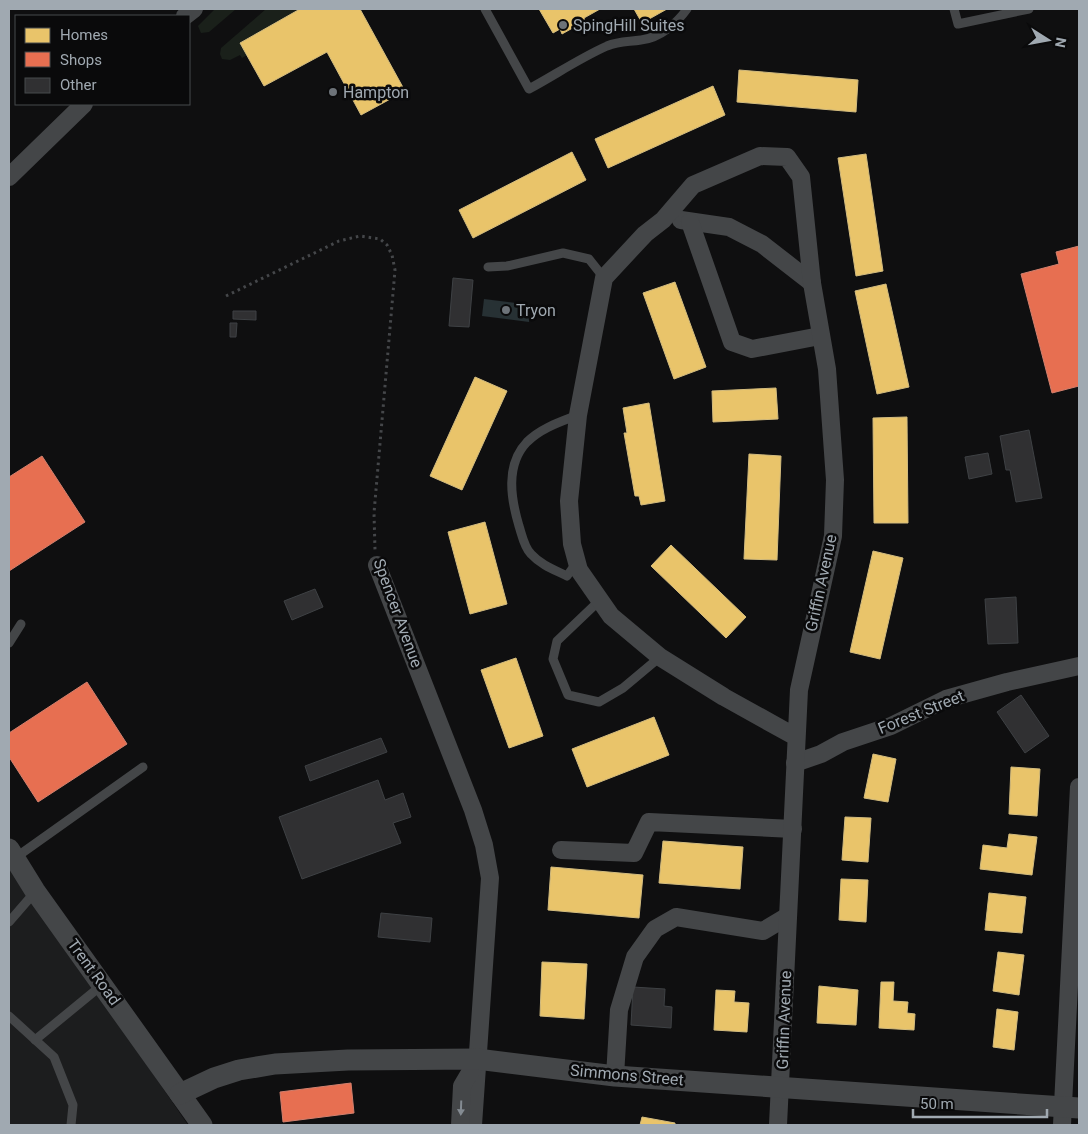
<svg xmlns="http://www.w3.org/2000/svg" width="1088" height="1134" font-family="Roboto,sans-serif">
  <style>
    .built { fill: #1c1d1e }
    .green { fill: #1a201a }
    .water { fill: #273134 }
    .homes { fill: #e9c46a; stroke: #d3bc7f }
    .shops { fill: #e76f51; stroke: #d2806e }
    .building { fill: #303032; stroke: #3e4144 }
    .lines { fill: none; stroke-linecap: round; stroke-linejoin: round }
    .path { stroke: #45474a; stroke-width: 3; stroke-dasharray: 2.5 4; stroke-linecap: butt }
    .service { stroke: #444648; stroke-width: 9 }
    .minor { stroke: #444648; stroke-width: 18 }
    .tertiary { stroke: #444648; stroke-width: 21 }
    .oneway { fill: #848b92 }
    .poi-dot { fill: #6d7379; stroke: #0a0a0b; stroke-width: 2 }
    .labels { text-anchor: middle; dominant-baseline: central; stroke-width: 5; stroke-linejoin: round; paint-order: stroke }
    .poi-label { font-size: 16px; fill: #a0a9b1; stroke: #0a0a0b; text-anchor: start }
    .street-label { font-size: 16px; fill: #a0a9b1; stroke: #0a0a0b }
  </style>
  <rect width="100%" height="100%" fill="#0f0f10"/>
  <!-- built -->
  <path class="built" d="M12 868 188 1125H9V873Z"/>
  <!-- green -->
  <g class="green">
    <path d="M215 9H236L209 32 201 33 198 26Z"/>
    <path d="M266 9H300L241 42 247 55 242 58 240 55 230 60 222 59 220 54 221 48Z"/>
  </g>
  <!-- water -->
  <path class="water" d="M484 299 531 305 529 322 482 316Z"/>
  <!-- homes -->
  <g class="homes">
    <path d="M300 9H360L405 91 361 115 327 52 264 86 240 43Z"/>
    <path d="M539 9H600L584 18 585 21 562 34 560 29 553 33Z"/>
    <path d="M634 9H667L642 23Z"/>
    <path d="M739 70 858 80 856 112 737 102Z"/>
    <path d="M713 86 725 115 608 168 595 139Z"/>
    <path d="M572 152 586 180 473 238 459 210Z"/>
    <path d="M866 154 883 271 856 276 838 158Z"/>
    <path d="M675 282 706 367 674 379 643 293Z"/>
    <path d="M886 284 909 387 877 394 855 291Z"/>
    <path d="M475 377 507 391 462 490 430 476Z"/>
    <path d="M776 388 778 419 713 422 712 391Z"/>
    <path d="M649 403 665 501 641 505 639 496H635L624 433H627L623 408Z"/>
    <path d="M907 417 908 523H874L873 418Z"/>
    <path d="M749 454 781 456 777 560 744 559Z"/>
    <path d="M485 522 507 604 470 614 448 532Z"/>
    <path d="M671 545 746 617 726 638 651 566Z"/>
    <path d="M873 551 903 558 880 659 850 652Z"/>
    <path d="M516 658 543 736 509 748 481 670Z"/>
    <path d="M654 717 669 755 587 787 572 749Z"/>
    <path d="M873 754 896 759 888 802 864 798Z"/>
    <path d="M1011 767 1040 769 1037 816 1009 814Z"/>
    <path d="M845 817 871 818 868 862 842 860Z"/>
    <path d="M1009 834 1037 837 1032 875 980 869 983 845 1007 848Z"/>
    <path d="M663 841 743 847 740 889 659 883Z"/>
    <path d="M551 867 643 875 639 918 548 910Z"/>
    <path d="M841 879 868 880 866 922 839 920Z"/>
    <path d="M989 893 1026 897 1022 933 985 930Z"/>
    <path d="M998 952 1024 955 1019 995 993 991Z"/>
    <path d="M542 962 587 964 584 1019 540 1016Z"/>
    <path d="M881 982H894L893 1001 908 1002 907 1013 915 1014 914 1030 879 1028Z"/>
    <path d="M819 986 858 990 856 1025 817 1023Z"/>
    <path d="M716 990 735 991 734 1002 749 1003 747 1032 714 1030Z"/>
    <path d="M997 1009 1018 1012 1014 1050 993 1047Z"/>
    <path d="M642 1117 675 1123V1125H640Z"/>
  </g>
  <!-- shops -->
  <g class="shops">
    <path d="M1079 246V386L1052 393 1021 274 1059 264 1056 252Z"/>
    <path d="M42 456 85 522 9 571V477Z"/>
    <path d="M87 682 127 744 38 802 9 757V733Z"/>
    <path d="M351 1083 354 1113 283 1122 280 1092Z"/>
  </g>
  <!-- building -->
  <g class="building">
    <path d="M453 278 473 280 469 327 449 326Z"/>
    <path d="M233 311H256V320L233 319Z"/>
    <path d="M230 323H237L236 337H230Z"/>
    <path d="M1029 430 1042 498 1016 502 1010 470H1006L1000 436Z"/>
    <path d="M988 453 992 474 969 479 965 457Z"/>
    <path d="M315 589 323 607 292 620 284 601Z"/>
    <path d="M1016 597 1018 643 988 644 985 599Z"/>
    <path d="M1021 695 1049 736 1025 753 997 712Z"/>
    <path d="M381 738 387 752 310 781 305 766Z"/>
    <path d="M378 780 385 800 403 793 411 817 393 823 401 843 302 879 279 817Z"/>
    <path d="M381 913 432 918 430 942 378 937Z"/>
    <path d="M633 987 665 989 664 1006 672 1007 671 1028 631 1025Z"/>
  </g>
  <g class="lines">
    <!-- path -->
    <path class="path" d="M226 296 339 241 360 236 380 239 387 245 392 255 395 270 374 513 375 550"/>
    <!-- service -->
    <g class="service">
      <path d="M485 9 529 89C555 75 580 58 607 46 619 41 628 42 641 40 660 38 677 23 687 9"/>
      <path d="M954 9 958 24 1029 9"/>
      <path d="M488 267 507 266 563 253 589 259 604 278"/>
      <path d="M577 562 567 576C555 570 541 565 531 554 524 547 522 535 519 526 511 499 505 465 527 442 541 428 560 422 578 415"/>
      <path d="M600 600 557 641 553 659 568 695 599 702 623 688 660 657"/>
      <path d="M9 643 21 624"/>
      <path d="M15 858 143 767"/>
      <path d="M9 922 35 892"/>
      <path d="M9 1016 54 1057 73 1105 71 1125"/>
      <path d="M35 1040 102 985"/>
    </g>
    <!-- minor -->
    <g class="minor">
      <path d="M185 16 194 9"/>
      <path d="M9 177 84 104"/>
      <path d="M681 220 729 227 762 244 812 283"/>
      <path d="M690 222 732 342 752 349 820 336"/>
      <path d="M377 565 473 810 484 845 490 878 473 1125"/>
      <path d="M795 763 821 754 843 742 891 726 946 699 1007 682 1079 666"/>
      <path d="M561 850 634 853 649 822 793 829"/>
      <path d="M615 1076 619 1010 635 957 655 929 676 917 763 931 788 916"/>
      <path d="M460 1125 462 1086 475 1064"/>
      <path d="M778 1125 799 690 833 536 835 480 827 369 812 283 801 177 787 157 760 156 693 185 663 220 645 234 604 278 578 415 569 501 572 544 579 570 611 616 660 657 724 697 796 737"/>
      <path d="M1062 1125 1079 787"/>
    </g>
    <!-- tertiary -->
    <g class="tertiary">
      <path d="M9 849 35 891 202 1125"/>
      <path d="M180 1094 214 1078 239 1070 275 1064 348 1060 477 1059 615 1076 1079 1108"/>
    </g>
  </g>
  <!-- one-way arrows -->
  <defs><path id="oneway-solid" d="M-6-.8H1V-3.2L6.5 0L1 3.2V.8H-6Z" transform="scale(1.25)"/></defs>
  <use class="oneway" href="#oneway-solid" transform="translate(461 1108) rotate(92)"/>
  <!-- markers -->
  <g class="poi-dot">
    <circle cx="563" cy="25" r="5"/>
    <circle cx="333" cy="92" r="5"/>
    <circle cx="506" cy="310" r="5"/>
  </g>
  <g class="labels">
    <!-- poi labels -->
    <g class="poi-label">
      <text x="573" y="25">SpingHill Suites</text>
      <text x="343" y="92">Hampton</text>
      <text x="516" y="310">Tryon</text>
    </g>
    <!-- street labels -->
    <g class="street-label">
      <text transform="translate(821 583) rotate(-78)">Griffin Avenue</text>
      <text transform="translate(398 613) rotate(70)">Spencer Avenue</text>
      <text transform="translate(921 712) rotate(-22)">Forest Street</text>
      <text transform="translate(94 972) rotate(54)">Trent Road</text>
      <text transform="translate(784 1020) rotate(-88)">Griffin Avenue</text>
      <text transform="translate(627 1075) rotate(5)">Simmons Street</text>
    </g>
  </g>
  <!-- border -->
  <rect width="1088" height="1134" fill="none" stroke="#a0a9b1" stroke-width="20"/>
  <!-- legend -->
  <rect x="15" y="15" width="175" height="90" fill="#0a0a0b" stroke="#464a4d"/>
  <rect x="25" y="28" width="25" height="15" fill="#e9c46a" stroke="#464a4d"/>
  <text x="60" y="40" font-size="15" fill="#a0a9b1">Homes</text>
  <rect x="25" y="52" width="25" height="15" fill="#e76f51" stroke="#464a4d"/>
  <text x="60" y="65" font-size="15" fill="#a0a9b1">Shops</text>
  <rect x="25" y="78" width="25" height="15" fill="#303032" stroke="#464a4d"/>
  <text x="60" y="90" font-size="15" fill="#a0a9b1">Other</text>
  <!-- north arrow -->
  <g transform="translate(1048 40) rotate(101)" stroke="#0a0a0b" stroke-width="4" paint-order="stroke">
  <path d="M0-4L9 19L0 12L-9 19Z" fill="#a0a9b1"/>
  <text y="-8" font-size="14" font-weight="bold" text-anchor="middle" fill="#a0a9b1">N</text>
  </g>
  <!-- scale -->
  <path d="M913 1109v8h134v-8" fill="none" stroke="#a0a9b1" stroke-width="2.5"/>
  <text x="920" y="1109" font-size="15" fill="#a0a9b1" stroke="#0a0a0b" stroke-width="4" paint-order="stroke">50 m</text>
</svg>
